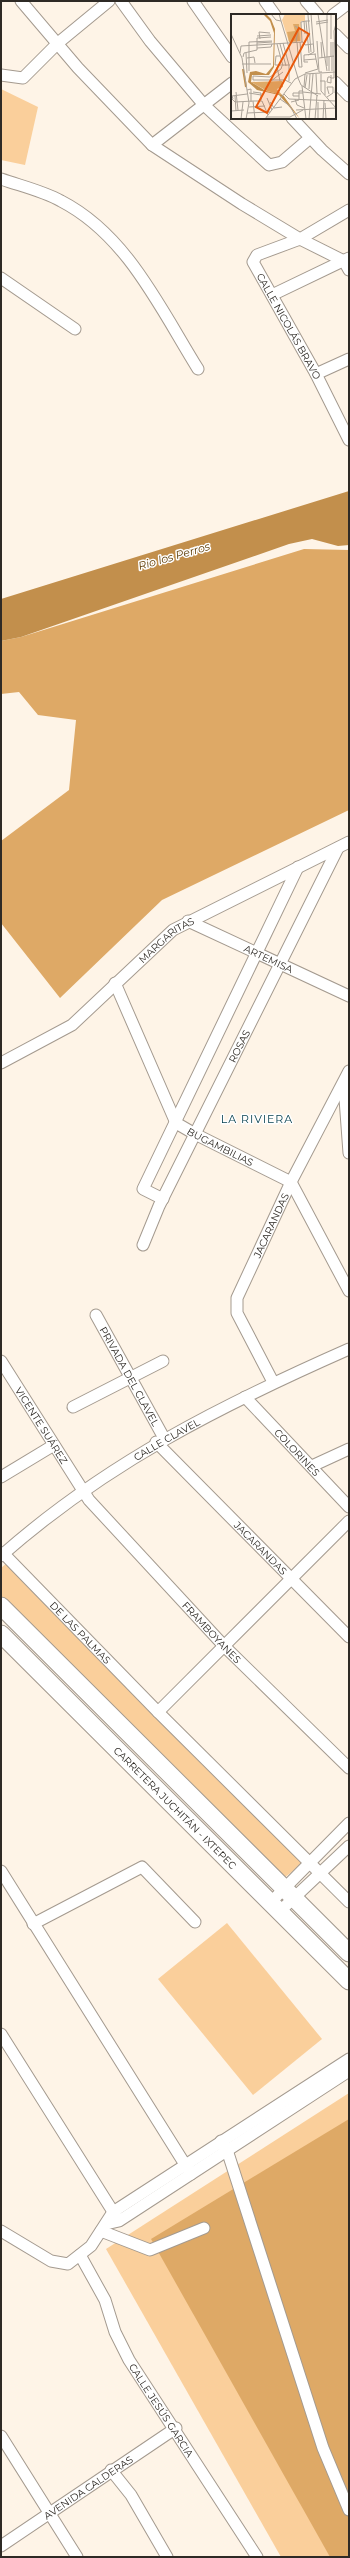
<svg xmlns="http://www.w3.org/2000/svg" width="350" height="2558" font-family="Montserrat,sans-serif">
  <style>
    .green { fill: #facf9b }
    .forest { fill: #dea966 }
    .water { fill: #c28f4c }
    .lines { fill: none; stroke-linecap: round; stroke-linejoin: round }
    .street-casing { stroke: #a49a8f; stroke-width: 13 }
    .primary-casing { stroke: #a49a8f; stroke-width: 19 }
    .street { stroke: #fff; stroke-width: 11 }
    .primary { stroke: #fff; stroke-width: 17 }
    .labels { text-anchor: middle; dominant-baseline: central; stroke-width: 3; stroke-linejoin: round; paint-order: stroke }
    .street-label { font-size: 10px; fill: #2e2a25; stroke: #fff }
    .water-label { font-size: 11px; font-style: italic; fill: #5b3900; stroke: #fff }
    .neighbourhood-label { font-size: 11px; letter-spacing: 1px; fill: #013c4b; stroke: #fff }
    .inset-river { fill: none; stroke: #c28f4c; stroke-width: 2 }
    .inset-road { fill: none; stroke: #aba399; stroke-width: 1 }
    .view { fill: #e8590c; fill-opacity: 0.15; stroke: #e8590c; stroke-width: 2 }
    .inset-edge { fill: none; stroke: #2e2a25; stroke-width: 2 }
  </style>
  <rect width="100%" height="100%" fill="#fef4e7"/>
  <!-- green -->
  <g class="green">
    <path d="M1 89 38 107 25 165 1 160Z"/>
    <path d="M8 1562 303 1863 284 1878 1 1599V1568Z"/>
    <path d="M227 1923 322 2039 253 2095 158 1979Z"/>
    <path d="M349 2093V2557H281L106 2249Z"/>
  </g>
  <!-- forest -->
  <g class="forest">
    <path d="M304 549 349 550V810L162 900 60 998 1 923V841L69 790 76 720 38 715 19 692 1 694V641L21 637Z"/>
    <path d="M349 2119V2557H330L151 2239Z"/>
  </g>
  <!-- water -->
  <path class="water" d="M349 491V545L338 546 312 539 289 544 21 637 1 641V599Z"/>
  <g class="lines">
    <defs>
      <g id="street">
        <path d="M21 1 78 68 152 145 242 204 300 239 349 210"/>
        <path d="M121 1 150 41 204 105 269 165 282 162 310 138"/>
        <path d="M193 1 232 57"/>
        <path d="M265 1 275 15"/>
        <path d="M306 1 318 15"/>
        <path d="M333 15 349 3"/>
        <path d="M335 34 349 48"/>
        <path d="M1 75 23 78 58 43 109 1"/>
        <path d="M335 82 349 96"/>
        <path d="M292 118 322 150 349 174"/>
        <path d="M152 145 232 83"/>
        <path d="M1 179C21 186 43 191 61 201 127 235 160 308 198 369"/>
        <path id="s1" d="M349 270 344 261 300 239 257 255 253 262 316 374 349 440"/>
        <path d="M1 278 75 329"/>
        <path d="M272 295 349 258"/>
        <path d="M316 374 349 359"/>
        <path id="s2" d="M188 921 349 996"/>
        <path id="s3" d="M115 983 176 1123 195 1134 291 1182 349 1291"/>
        <path id="s4" d="M1 1063 72 1025 173 930 349 842"/>
        <path d="M344 1085 349 1153"/>
        <path d="M163 1199 143 1189 298 867"/>
        <path id="s5" d="M143 1245 159 1206 338 848"/>
        <path id="s6" d="M96 1315 164 1438"/>
        <path id="s7" d="M1 1361 89 1500 225 1647 349 1768"/>
        <path id="s8" d="M273 1382 237 1313V1298L291 1182 349 1071"/>
        <path id="s9" d="M245 1397 349 1507"/>
        <path d="M73 1407 163 1361"/>
        <path id="s10" d="M156 1442 349 1637"/>
        <path d="M312 1466 349 1449"/>
        <path d="M1 1477 54 1445"/>
        <path id="s11" d="M3 1553 158 1712 349 1902"/>
        <path id="s12" d="M1 1556C106 1463 222 1405 349 1349"/>
        <path d="M158 1712 349 1521"/>
        <path d="M1 1871 191 2174"/>
        <path d="M270 1903 349 1823"/>
        <path d="M279 1912 349 1846"/>
        <path d="M33 1924 142 1867 195 1922"/>
        <path d="M1 2034 117 2218"/>
        <path d="M221 2141 227 2150 323 2448 349 2510"/>
        <path d="M106 2224 119 2221 349 2071"/>
        <path d="M1 2231 51 2261 68 2264 91 2246 113 2212 349 2059"/>
        <path d="M101 2231 150 2250 204 2228"/>
        <path id="s13" d="M80 2255 105 2300 115 2332 129 2360 257 2557"/>
        <path d="M1 2436 77 2557"/>
        <path d="M111 2470 131 2495 167 2557"/>
        <path id="s14" d="M1 2546 176 2428"/>
      </g>
      <g id="primary">
        <path d="M1 1606 349 1953"/>
        <path id="s15" d="M1 1634 349 1981"/>
      </g>
    </defs>
    <!-- street casing -->
    <use href="#street" class="street-casing"/>
    <!-- primary casing -->
    <use href="#primary" class="primary-casing"/>
    <!-- street -->
    <use href="#street" class="street"/>
    <!-- primary -->
    <use href="#primary" class="primary"/>
  </g>
  <g class="labels">
    <!-- street labels -->
    <g class="street-label">
      <text stroke="none"><textPath href="#s1" startOffset="187">CALLE NICOLÁS BRAVO</textPath></text>
      <text stroke="none"><textPath href="#s4" startOffset="208">MARGARITAS</textPath></text>
      <text stroke="none"><textPath href="#s2" startOffset="89">ARTEMISA</textPath></text>
      <text stroke="none"><textPath href="#s5" startOffset="221">ROSAS</textPath></text>
      <text stroke="none"><textPath href="#s3" startOffset="203">BUGAMBILIAS</textPath></text>
      <text stroke="none"><textPath href="#s8" startOffset="173">JACARANDAS</textPath></text>
      <text stroke="none"><textPath href="#s6" startOffset="70">PRIVADA DEL CLAVEL</textPath></text>
      <text stroke="none"><textPath href="#s7" startOffset="76">VICENTE SUÁREZ</textPath></text>
      <text stroke="none"><textPath href="#s12" startOffset="203">CALLE CLAVEL</textPath></text>
      <text stroke="none"><textPath href="#s9" startOffset="76">COLORINES</textPath></text>
      <text stroke="none"><textPath href="#s10" startOffset="149">JACARANDAS</textPath></text>
      <text stroke="none"><textPath href="#s7" startOffset="345">FRAMBOYANES</textPath></text>
      <text stroke="none"><textPath href="#s11" startOffset="111">DE LAS PALMAS</textPath></text>
      <text stroke="none"><textPath href="#s15" startOffset="246">CARRETERA JUCHITÁN - IXTEPEC</textPath></text>
      <text stroke="none"><textPath href="#s13" startOffset="176">CALLE JESÚS GARCIA</textPath></text>
      <text stroke="none"><textPath href="#s14" startOffset="105">AVENIDA CALDERAS</textPath></text>
    </g>
    <!-- water labels -->
    <g class="water-label">
      <text transform="translate(174 556) rotate(-16)">Rio los Perros</text>
    </g>
    <!-- neighbourhood labels -->
    <g class="neighbourhood-label">
      <text x="257" y="1119">LA RIVIERA</text>
    </g>
  </g>
  <!-- overview -->
  <g transform="translate(231 14)">
    <rect width="105" height="105" fill="#fef4e7"/>
    <path d="M54 0H74V7H70V27L58 28 51 6Z" fill="#facf9b"/>
    <path d="M62 10H68L69 27 58 28 56 18 64 17ZM51 67 52 73 46 75 51 81 36 77 20 68Z" fill="#dea966"/>
    <path d="M33 1H36L40 5 44 15 43 53 38 61H21L20 68 35 77 52 81 69 105 48 81 26 76 17 68 19 58 25 57 35 60 42 52 43 19 39 7Z" fill="#c28f4c"/>
    <path class="inset-river" d="M12 55 15 73"/>
    <path class="inset-road" d="M40 0 45 6 50 7M48 0 67 64M87 0 96 57M96 0V52M77 1 80 38M73 7 74 20M85 8 97 6M85 10 97 8M64 12 67 14 65 29M0 20 11 44 18 89 15 105M26 22 40 21M29 25 28 18 39 19M100 25V0M86 27 88 58H91M66 28 68 53H71M69 28 71 53M71 28 70 8 75 7M90 28 91 44M100 28V43M102 28V43M26 29 41 28M52 29 58 51V67M46 30 52 52M49 30 55 52M26 31 72 28 74 31 82 30M26 34 40 33 41 30M9 39 10 32 26 31M15 39 16 59M78 39 75 7H79M84 40 87 55M77 41 83 38 80 0M49 42H45L44 51H59M104 42 103 17 105 10M12 43 13 39 26 36V24L40 23M98 43V57M101 43V57M16 44 23 43 24 49M88 44 103 42M73 46 85 45M77 48H73V41L85 40M11 50H40M51 52 50 55 39 63 22 62V66H54L60 69M46 53 49 67M18 57V28L41 27M74 59 87 55M85 60 86 79M90 60V77L105 94M100 61V69L96 68 97 63H99L100 64H103V42M67 64 70 71 87 82M40 67 52 58M89 67H94V81M71 72 75 105M73 73 74 60M74 74 76 61M78 75 79 60M16 76 20 75V88M5 78 7 96M22 78 30 79V86M72 78 90 80M18 79 30 81M104 79 105 65M53 80 58 85 105 87M4 82 5 97M68 82H62V79H72M96 83 102 79V73H96L98 80M0 84 4 88 22 87 24 105M36 84 41 96M2 85 1 82 16 80M49 85 59 92 66 105M64 85 66 91 73 94M22 87H31L37 101M39 88 43 94 51 93M60 88 68 86V77H72M94 89 95 105M18 93 34 92M65 96 105 94M0 97 13 96M16 99 39 98M35 103H59L72 96M10 105 12 88M34 105 64 65 74 60 105 58M78 105 82 60M84 105 86 81M87 105V88M92 105 93 86"/>
    <path class="view" d="M68 14 78 20 36 99 25 93Z"/>
    <rect width="105" height="105" class="inset-edge"/>
  </g>
  <!-- border -->
  <rect width="350" height="2558" fill="none" stroke="#2e2a25" stroke-width="4"/>
</svg>
